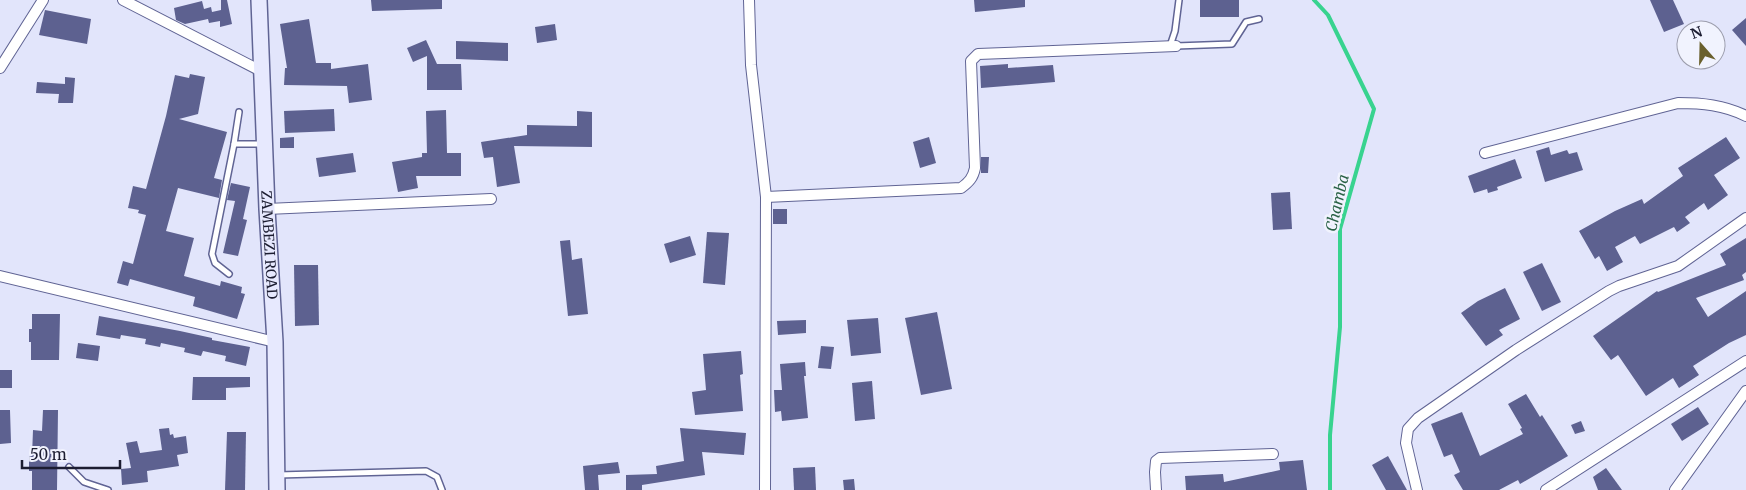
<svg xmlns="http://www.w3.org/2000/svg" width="1746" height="490" font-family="Merriweather,serif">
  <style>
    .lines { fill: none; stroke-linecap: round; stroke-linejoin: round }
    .stream { stroke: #38d38f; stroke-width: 4 }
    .building { fill: #5d6190 }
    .service-casing { stroke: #606494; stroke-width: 8 }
    .minor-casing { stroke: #606494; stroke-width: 12 }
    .secondary-casing { stroke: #606494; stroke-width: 18 }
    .service { stroke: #fff; stroke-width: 5 }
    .minor { stroke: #fff; stroke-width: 10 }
    .secondary { stroke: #e7e9fe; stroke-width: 15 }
    .labels { text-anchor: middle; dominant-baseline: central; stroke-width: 5; stroke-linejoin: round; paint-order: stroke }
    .street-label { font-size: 14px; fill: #1c1d31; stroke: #f1f3fe }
    .water-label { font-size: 15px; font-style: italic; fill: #2a6246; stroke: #f1f3fe }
  </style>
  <rect width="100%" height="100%" fill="#e2e5fb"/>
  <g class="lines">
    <!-- stream -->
    <path class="stream" d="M1314 0 1328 15 1374 109 1340 229V327L1330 435V490"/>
  </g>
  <!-- building -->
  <g class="building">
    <path d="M221 0H227L232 24 220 27V21L209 23 208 19 185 24 176 20 174 8 202 1 204 9 211 7 212 12 221 10Z"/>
    <path d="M371 0H442V9L372 11Z"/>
    <path d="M974 0H1025V7L975 12Z"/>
    <rect x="1200" y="0" width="39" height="17"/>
    <path d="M1650 0H1673L1684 24 1664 32Z"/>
    <path d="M45 10 91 19 87 44 39 35Z"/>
    <path d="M1746 18V46L1732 30Z"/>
    <path d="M309 19 316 63H331V69L368 64 372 100 349 103 347 86 284 85 285 68H287L280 24Z"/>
    <path d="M555 24 557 40 537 43 535 27Z"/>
    <path d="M426 40 437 64H461L462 90H427V56L413 62 407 48Z"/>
    <path d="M456 41 508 43V61L456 59Z"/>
    <path d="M1008 64V68L1053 65 1055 82 981 88 980 66Z"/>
    <path d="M190 74 205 77 198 114 179 119 227 132 214 178 222 180 219 198 178 188 166 231 194 238 184 276 220 286 221 281 242 287 241 293 245 294 237 319 193 306 195 297 130 279 128 286 117 283 123 261 133 264 146 215 138 213 139 210 128 208 133 186 146 189 166 116 175 75 189 78Z"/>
    <path d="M65 77 75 78 73 103H58L59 94 36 93 37 82 65 84Z"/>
    <path d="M334 109 335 131 285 133 284 111Z"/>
    <path d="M446 110 447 153H461V176H416L418 188 398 192 392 162 422 157V153H427L426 111Z"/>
    <path d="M577 111 592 112V147L514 146 520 183 497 187 493 157 484 158 481 142 527 135V125L577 126Z"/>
    <path d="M294 137V148H280V138Z"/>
    <path d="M929 137 936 163 920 168 913 142Z"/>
    <path d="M1726 137 1740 158 1714 175 1728 195 1708 210 1704 203 1685 217 1690 223 1677 232 1674 227 1640 244 1635 236 1615 247 1623 262 1607 271 1599 256 1595 259 1579 231 1615 211 1642 199 1644 204 1683 176 1678 168Z"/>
    <path d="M1549 147 1551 155 1567 150 1569 154 1577 152 1583 170 1545 182 1536 151Z"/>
    <path d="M353 153 356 172 319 177 316 158Z"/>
    <path d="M981 157H989L988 173H981Z"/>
    <path d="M1515 159 1522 178 1497 187 1498 190 1488 193 1487 189 1474 193 1468 176Z"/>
    <path d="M231 183 250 187 243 219 247 220 238 256 223 253 235 201 227 200Z"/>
    <path d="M1290 192 1292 229 1273 230 1271 193Z"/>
    <rect x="773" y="209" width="14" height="15"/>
    <path d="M707 232 729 233 725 285 703 283Z"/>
    <path d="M690 236 696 255 670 263 664 244Z"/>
    <path d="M1746 238V272L1742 275 1744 280 1696 298 1708 317 1746 291V335L1729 343 1693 366 1699 375 1679 388 1673 378 1646 396 1618 355 1611 360 1593 336 1657 291 1658 292 1726 265 1720 254Z"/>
    <path d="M570 240 572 260 582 258 588 314 568 316 560 241Z"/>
    <path d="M1542 263 1561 302 1542 311 1523 272Z"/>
    <path d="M294 265H318L319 325 295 326Z"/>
    <path d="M1505 288 1520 319 1499 330 1503 335 1486 346 1461 313 1478 301Z"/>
    <path d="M937 312 952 389 921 395 905 318Z"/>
    <path d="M32 314H60L59 360H31V342H29V329H32Z"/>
    <path d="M99 316 180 331 212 338V340L250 347 246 366 225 361 226 356 203 351 201 356 184 352 185 348 161 343 160 347 145 344 146 339 121 335 120 339 96 335Z"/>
    <path d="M878 318 881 353 851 356 847 320Z"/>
    <path d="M806 320V333L778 335 777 321Z"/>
    <path d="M78 343 100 346 98 361 76 358Z"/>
    <path d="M821 346 834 347 831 369 818 368Z"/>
    <path d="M741 351 743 374 740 375 743 411 695 415 692 392 706 390 703 354Z"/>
    <path d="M805 362 806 376H804L808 418 782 421 781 411 775 412 774 390H782L780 364Z"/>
    <rect x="0" y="370" width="12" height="18"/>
    <path d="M193 377H250V387L226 388V400H192Z"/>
    <path d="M872 381 875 419 855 421 852 383Z"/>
    <path d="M1526 394 1540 417 1542 415 1568 456 1520 484 1518 480 1499 490H1463L1454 475 1460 472 1452 454 1444 457 1431 424 1462 412 1480 456 1523 434 1520 429 1522 428 1508 404Z"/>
    <path d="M1698 407 1709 424 1682 441 1671 424Z"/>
    <path d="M0 410H10L11 443 0 444Z"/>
    <path d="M43 410H58L57 490H32V471H29V456H32L33 430 42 431Z"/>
    <path d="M1581 421 1585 431 1575 434 1571 425Z"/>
    <path d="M169 428 170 435 173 434 174 438 186 436 188 453 177 455 179 466 147 471 148 482 122 485 121 469 131 468 126 443 137 441 140 453 162 450 159 429Z"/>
    <path d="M680 428 746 433 744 455 702 452 705 475 642 485V490H626V475L657 474 656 466 684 461Z"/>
    <path d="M227 432H246L245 490H225Z"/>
    <path d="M1388 456 1407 490H1386L1372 465Z"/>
    <path d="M1303 460 1307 490H1186L1185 476 1223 474 1224 482 1280 470 1279 462Z"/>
    <path d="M618 462 620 473 598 475 599 490H585L583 466Z"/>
    <path d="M815 467 816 490H794L793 468Z"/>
    <path d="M1606 468 1622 490H1598L1593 477Z"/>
    <path d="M854 479 855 490H844L843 480Z"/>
  </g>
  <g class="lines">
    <defs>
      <g id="service">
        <path d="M1170 46 1175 31 1179 0"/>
        <path d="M1176 46 1232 44 1246 22 1259 19"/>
        <path d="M239 112 234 144H264"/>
        <path d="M229 274 215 263 212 254 234 144"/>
        <path d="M69 467 84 482 108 490"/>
        <path d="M278 475 426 471 437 477 442 490"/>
      </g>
      <g id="minor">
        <path d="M123 0 261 71"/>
        <path d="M749 0 751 65 766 197 765 490"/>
        <path d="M0 68 43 0"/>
        <path d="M1485 153 1678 103C1702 103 1724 105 1746 116"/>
        <path d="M766 197 961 188C969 182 973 178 975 168L971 61 978 54 1176 46"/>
        <path d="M267 209 491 199"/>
        <path d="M0 276 275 342"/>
        <path d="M1156 490 1155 472 1156 461 1160 458 1273 454"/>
        <path d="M1417 490 1406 443 1408 429 1418 418 1516 350 1609 291 1619 286 1678 266 1746 218"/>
        <path d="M1546 490 1746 361"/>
        <path d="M1675 490 1746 391"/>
      </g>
      <g id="secondary">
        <path id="s1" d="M259 0 267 209 275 342 277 490"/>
      </g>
    </defs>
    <!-- service casing -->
    <use href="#service" class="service-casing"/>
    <!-- minor casing -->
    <use href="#minor" class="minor-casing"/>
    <!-- secondary casing -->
    <use href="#secondary" class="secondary-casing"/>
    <!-- service -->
    <use href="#service" class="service"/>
    <!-- minor -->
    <use href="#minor" class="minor"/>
    <!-- secondary -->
    <use href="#secondary" class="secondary"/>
  </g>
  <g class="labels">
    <!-- street labels -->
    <g class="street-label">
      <text stroke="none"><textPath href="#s1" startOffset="245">ZAMBEZI ROAD</textPath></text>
    </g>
    <!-- water labels -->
    <g class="water-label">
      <text transform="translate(1337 203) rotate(-77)">Chamba</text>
    </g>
  </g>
  <!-- north arrow -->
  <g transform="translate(1701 45) rotate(340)"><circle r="24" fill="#f1f3fe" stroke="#9c9dac"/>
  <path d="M0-4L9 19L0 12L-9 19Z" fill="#6a602d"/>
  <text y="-8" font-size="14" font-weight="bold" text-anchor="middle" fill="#1c1d31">N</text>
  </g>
  <!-- scale -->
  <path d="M22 460v8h98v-8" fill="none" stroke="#1c1d31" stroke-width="2.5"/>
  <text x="30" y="460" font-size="15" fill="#1c1d31" stroke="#f1f3fe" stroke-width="4" paint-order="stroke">50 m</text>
</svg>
